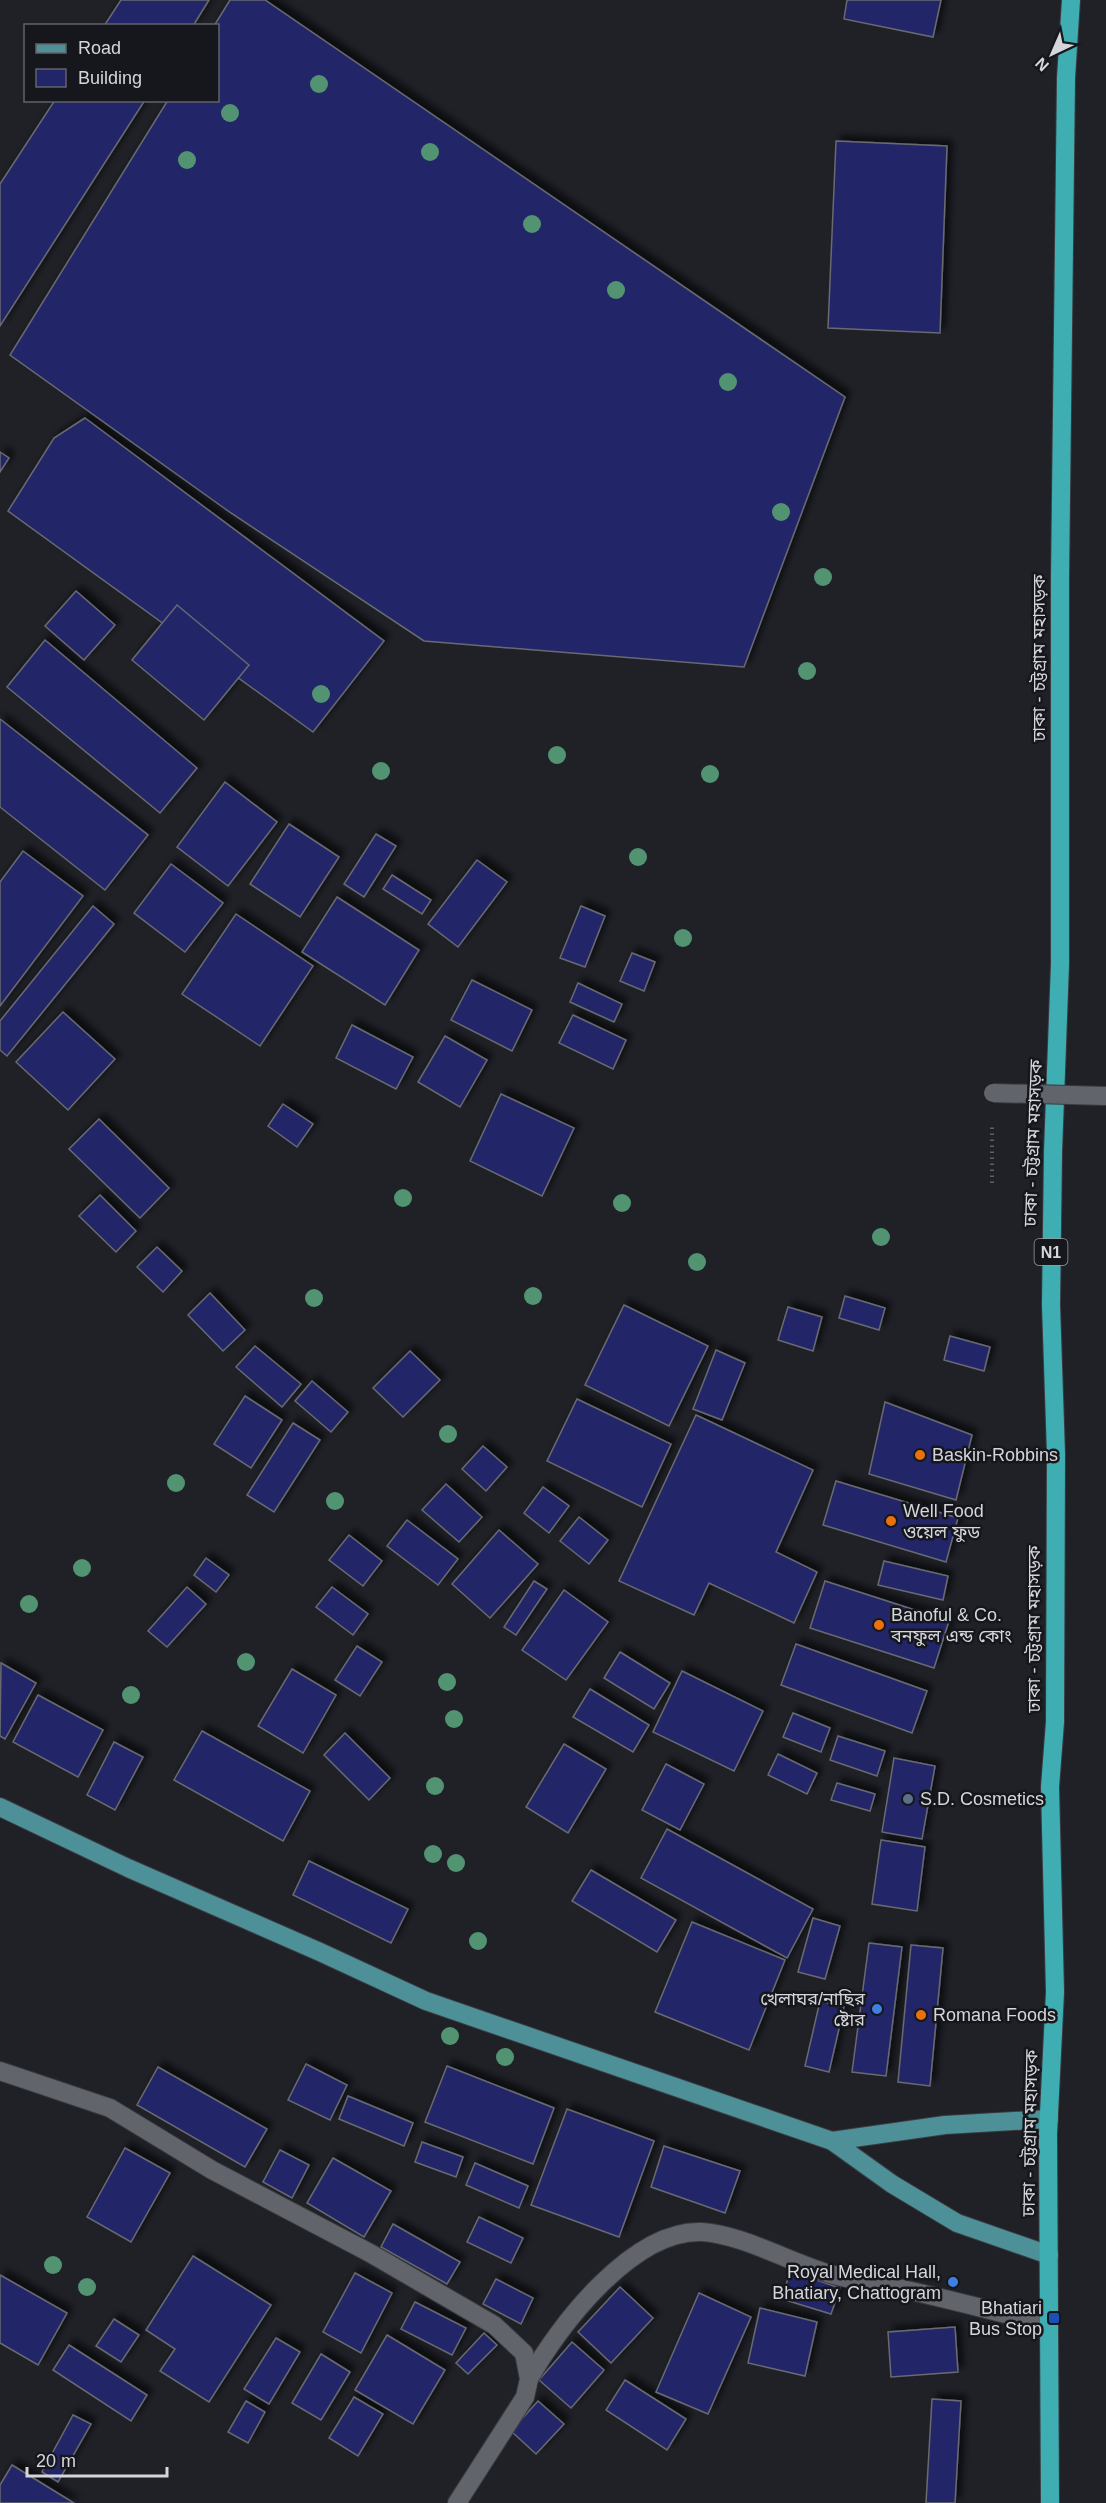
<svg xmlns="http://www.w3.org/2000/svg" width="1106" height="2503" font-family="Arial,'Noto Sans Bengali',sans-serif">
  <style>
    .building { fill: #232569; stroke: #686a71; stroke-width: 1.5; filter: url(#shadow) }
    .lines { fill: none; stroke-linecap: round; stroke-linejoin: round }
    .street-casing { stroke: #3a3b40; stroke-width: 20 }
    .primary-casing { stroke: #3a3b40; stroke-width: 20 }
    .highway-casing { stroke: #3a3b40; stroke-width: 20 }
    .path { stroke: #616268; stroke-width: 4; stroke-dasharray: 1.5 4.5; stroke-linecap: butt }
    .street { stroke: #62646c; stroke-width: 18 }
    .primary { stroke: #4d9097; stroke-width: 18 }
    .highway { stroke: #3faeb3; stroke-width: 18 }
    .street-bridge-casing { stroke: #3a3b40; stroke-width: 20; stroke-linecap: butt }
    .street-bridge { stroke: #62646c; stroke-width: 18 }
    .tree { fill: #529471 }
    .food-dot { fill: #e8710a; stroke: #16171d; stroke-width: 2 }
    .service-dot { fill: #5c6f8a; stroke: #16171d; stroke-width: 2 }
    .shop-dot { fill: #3f7fe0; stroke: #16171d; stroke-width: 2 }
    .transit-dot { fill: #1a4fb4; stroke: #16171d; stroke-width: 2 }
    .labels { text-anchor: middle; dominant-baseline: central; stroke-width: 5; stroke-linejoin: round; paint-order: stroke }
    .shield { fill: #16171d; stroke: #9c9da1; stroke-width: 1.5 }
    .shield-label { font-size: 16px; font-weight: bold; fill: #d5d6da }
    .street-label { font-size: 18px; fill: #d5d6da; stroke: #16171d }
    .poi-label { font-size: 18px; fill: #d5d6da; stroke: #16171d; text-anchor: start }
  </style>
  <defs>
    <filter id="shadow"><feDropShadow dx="5.5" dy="-5.5" stdDeviation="3" flood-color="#0009"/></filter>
  </defs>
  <rect width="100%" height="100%" fill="#1f2127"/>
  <!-- building -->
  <g class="building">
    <path d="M121 0H209L193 26H104Z"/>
    <path d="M230 0H265L845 397 744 667 424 641 231 513 10 355 168 100H218V26H214Z"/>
    <path d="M847 0H941L933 37 844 19Z"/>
    <path d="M55 100H145L0 326V184Z"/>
    <path d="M836 141 947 146 940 333 828 328Z"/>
    <path d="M85 418 384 641 313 732 8 511 54 438Z"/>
    <path d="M0 452 9 458 0 472Z"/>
    <path d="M76 591 115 625 84 660 45 626Z"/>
    <path d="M177 605 249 665 204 720 132 660Z"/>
    <path d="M45 640 197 768 160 813 7 687Z"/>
    <path d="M0 719 148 835 105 890 0 807Z"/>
    <path d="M225 782 277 822 228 886 177 847Z"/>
    <path d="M289 824 339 857 300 917 250 884Z"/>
    <path d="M376 834 396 846 364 897 344 884Z"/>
    <path d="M23 851 83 896 0 1006V882Z"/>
    <path d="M477 860 507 882 458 947 428 924Z"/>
    <path d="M171 864 223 903 185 952 134 913Z"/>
    <path d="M392 875 431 900 422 914 383 889Z"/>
    <path d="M337 897 419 950 385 1005 302 952Z"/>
    <path d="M93 906 114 924 7 1056 0 1050V1021Z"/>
    <path d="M581 906 605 916 585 967 560 958Z"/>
    <path d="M236 914 313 966 260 1046 182 994Z"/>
    <path d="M632 953 655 962 644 991 620 981Z"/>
    <path d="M472 980 532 1010 512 1051 451 1020Z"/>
    <path d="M578 983 622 1004 614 1022 570 1002Z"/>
    <path d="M63 1012 115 1059 68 1110 16 1062Z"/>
    <path d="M573 1015 626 1040 613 1069 559 1043Z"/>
    <path d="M352 1025 413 1057 396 1089 336 1058Z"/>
    <path d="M445 1036 487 1060 460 1107 418 1082Z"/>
    <path d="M501 1094 574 1128 542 1196 470 1161Z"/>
    <path d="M283 1104 313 1124 297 1147 268 1126Z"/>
    <path d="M99 1119 169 1188 140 1218 69 1149Z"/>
    <path d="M100 1195 136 1231 116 1252 79 1216Z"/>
    <path d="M157 1247 182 1271 163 1292 137 1267Z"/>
    <path d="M210 1293 245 1330 223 1351 188 1315Z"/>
    <path d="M845 1296 885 1308 879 1330 839 1318Z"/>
    <path d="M624 1305 708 1346 669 1426 585 1385Z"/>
    <path d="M788 1307 822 1317 813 1351 778 1340Z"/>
    <path d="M950 1336 990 1347 984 1371 944 1360Z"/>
    <path d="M255 1346 301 1384 282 1407 236 1367Z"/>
    <path d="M716 1350 745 1363 722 1420 693 1409Z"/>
    <path d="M410 1351 440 1380 403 1417 373 1388Z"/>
    <path d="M312 1381 348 1412 331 1432 295 1401Z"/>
    <path d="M245 1396 282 1420 251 1468 214 1444Z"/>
    <path d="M577 1399 671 1444 642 1507 547 1461Z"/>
    <path d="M885 1402 972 1435 956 1500 869 1474Z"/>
    <path d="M696 1415 813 1470 776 1552 817 1572 794 1623 709 1583 694 1615 619 1581Z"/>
    <path d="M293 1423 320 1440 274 1512 247 1495Z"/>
    <path d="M483 1446 507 1467 486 1491 462 1469Z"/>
    <path d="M836 1481 958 1518 946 1562 823 1525Z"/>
    <path d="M446 1484 482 1517 459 1542 422 1510Z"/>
    <path d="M543 1487 569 1506 549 1533 524 1513Z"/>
    <path d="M579 1517 608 1540 589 1564 560 1541Z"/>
    <path d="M407 1520 458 1559 438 1585 387 1546Z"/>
    <path d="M499 1530 538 1564 490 1618 452 1584Z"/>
    <path d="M349 1535 382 1561 363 1586 329 1560Z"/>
    <path d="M206 1558 229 1575 216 1592 194 1575Z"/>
    <path d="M884 1561 948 1576 943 1600 878 1585Z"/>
    <path d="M534 1581 547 1589 516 1635 504 1627Z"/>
    <path d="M825 1581 949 1621 934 1668 810 1628Z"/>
    <path d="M187 1587 206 1604 167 1647 148 1631Z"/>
    <path d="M332 1587 368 1614 353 1635 316 1607Z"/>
    <path d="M564 1590 608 1622 566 1680 522 1650Z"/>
    <path d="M796 1644 927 1691 912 1733 781 1685Z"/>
    <path d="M357 1646 382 1662 360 1696 335 1680Z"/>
    <path d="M620 1652 670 1683 654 1709 604 1678Z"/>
    <path d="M1 1663 36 1683 5 1739 0 1736Z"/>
    <path d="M292 1669 336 1695 303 1753 258 1726Z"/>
    <path d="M682 1671 763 1711 734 1771 653 1732Z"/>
    <path d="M590 1689 649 1725 633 1752 573 1717Z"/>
    <path d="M38 1695 103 1730 78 1777 13 1742Z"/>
    <path d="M793 1713 830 1728 821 1752 783 1737Z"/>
    <path d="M202 1731 310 1791 283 1841 174 1780Z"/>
    <path d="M345 1733 390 1778 369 1800 324 1755Z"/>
    <path d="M838 1736 885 1751 877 1776 830 1760Z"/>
    <path d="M114 1742 143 1757 115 1810 87 1795Z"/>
    <path d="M564 1744 606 1769 568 1833 526 1807Z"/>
    <path d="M778 1754 817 1773 807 1794 768 1775Z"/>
    <path d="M894 1758 935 1766 922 1839 882 1832Z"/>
    <path d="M666 1764 704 1784 680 1830 642 1810Z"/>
    <path d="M837 1783 875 1794 870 1811 831 1800Z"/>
    <path d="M667 1829 813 1909 787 1958 641 1878Z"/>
    <path d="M881 1840 925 1847 917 1911 872 1904Z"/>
    <path d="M309 1861 408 1909 391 1943 293 1895Z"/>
    <path d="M591 1870 676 1920 657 1952 572 1901Z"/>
    <path d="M813 1918 840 1926 825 1979 798 1972Z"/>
    <path d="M692 1922 785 1960 749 2050 655 2012Z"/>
    <path d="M869 1943 902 1947 886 2076 852 2072Z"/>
    <path d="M911 1945 943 1948 930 2086 898 2082Z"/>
    <path d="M820 2001 844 2007 829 2072 805 2066Z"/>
    <path d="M306 2064 347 2085 330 2120 288 2100Z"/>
    <path d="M447 2066 554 2108 533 2164 425 2122Z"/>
    <path d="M158 2067 267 2129 245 2167 137 2105Z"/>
    <path d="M348 2096 413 2123 404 2146 339 2119Z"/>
    <path d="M567 2109 654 2141 619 2237 531 2205Z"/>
    <path d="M422 2142 463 2157 456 2177 415 2162Z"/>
    <path d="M664 2146 740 2171 725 2213 651 2187Z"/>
    <path d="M125 2148 170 2173 131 2242 87 2217Z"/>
    <path d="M280 2150 309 2165 292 2198 263 2182Z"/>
    <path d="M333 2158 391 2191 364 2237 307 2203Z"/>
    <path d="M475 2163 528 2186 519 2208 466 2185Z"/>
    <path d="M479 2217 523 2238 511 2263 467 2242Z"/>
    <path d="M393 2224 460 2262 447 2284 381 2247Z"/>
    <path d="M193 2256 271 2305 209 2402 160 2371 175 2349 146 2330Z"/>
    <path d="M790 2271 840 2288 831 2314 782 2299Z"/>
    <path d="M355 2273 392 2293 361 2353 323 2332Z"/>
    <path d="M0 2275 67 2313 38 2365 0 2343Z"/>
    <path d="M496 2279 533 2298 521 2324 483 2304Z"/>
    <path d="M620 2287 653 2318 611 2363 578 2332Z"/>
    <path d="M699 2293 751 2317 708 2414 656 2392Z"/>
    <path d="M415 2302 466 2328 452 2355 401 2329Z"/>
    <path d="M760 2308 817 2322 805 2376 748 2363Z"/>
    <path d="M114 2319 139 2335 121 2362 96 2346Z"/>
    <path d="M955 2327 958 2372 891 2377 888 2332Z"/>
    <path d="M484 2333 497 2345 468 2374 456 2363Z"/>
    <path d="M387 2335 445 2370 413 2424 355 2390Z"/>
    <path d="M276 2338 300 2352 269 2404 244 2389Z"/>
    <path d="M572 2342 604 2370 571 2408 539 2380Z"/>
    <path d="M69 2345 147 2395 131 2421 53 2370Z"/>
    <path d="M321 2354 350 2372 321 2420 292 2403Z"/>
    <path d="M625 2380 686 2419 667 2450 606 2410Z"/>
    <path d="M354 2397 383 2414 358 2456 329 2438Z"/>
    <path d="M932 2399 961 2401 955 2503H926Z"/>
    <path d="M246 2401 265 2412 248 2443 228 2432Z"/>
    <path d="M538 2401 564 2424 536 2454 511 2431Z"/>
    <path d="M73 2415 91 2424 58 2482 42 2472Z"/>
    <path d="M12 2465 74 2503H0V2485Z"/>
  </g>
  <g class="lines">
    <defs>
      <g id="street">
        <path d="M0 2071 110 2108 212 2170 370 2253 494 2325 524 2353 529 2379 525 2397 457 2503"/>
        <path d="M529 2379C559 2325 633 2229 702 2232 740 2234 790 2262 827 2273 850 2280 874 2283 898 2288 948 2299 998 2312 1048 2325"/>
      </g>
      <g id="primary">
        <path d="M0 1807 128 1868 320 1952 426 2001 832 2141 892 2184 957 2223 1049 2255"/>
        <path d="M832 2141 945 2125 1049 2119"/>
      </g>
      <path id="highway" d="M1050 2503 1048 2134 1055 1992 1050 1787 1055 1722 1056 1454 1051 1305 1053 1152 1060 964V580L1066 78 1071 0"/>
    </defs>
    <!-- street casing -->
    <use href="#street" class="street-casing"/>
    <!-- primary casing -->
    <use href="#primary" class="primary-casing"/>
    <!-- highway casing -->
    <use href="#highway" class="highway-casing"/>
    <!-- path -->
    <path class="path" d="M992 1183V1126"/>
    <!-- street -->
    <use href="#street" class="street"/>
    <!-- primary -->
    <use href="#primary" class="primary"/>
    <!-- highway -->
    <use href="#highway" class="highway"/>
    <defs>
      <path id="street-bridge" d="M993 1093 1106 1096"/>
    </defs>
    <!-- street-bridge casing -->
    <use href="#street-bridge" class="street-bridge-casing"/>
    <!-- street-bridge -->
    <use href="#street-bridge" class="street-bridge"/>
  </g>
  <!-- trees -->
  <g class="tree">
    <circle cx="319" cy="84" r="9"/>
    <circle cx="230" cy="113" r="9"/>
    <circle cx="430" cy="152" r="9"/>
    <circle cx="187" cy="160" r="9"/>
    <circle cx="532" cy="224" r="9"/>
    <circle cx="616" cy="290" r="9"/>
    <circle cx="728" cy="382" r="9"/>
    <circle cx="781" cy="512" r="9"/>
    <circle cx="823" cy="577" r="9"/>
    <circle cx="807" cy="671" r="9"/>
    <circle cx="321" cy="694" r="9"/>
    <circle cx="557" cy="755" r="9"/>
    <circle cx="381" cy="771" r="9"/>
    <circle cx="710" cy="774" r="9"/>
    <circle cx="638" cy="857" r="9"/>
    <circle cx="683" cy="938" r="9"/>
    <circle cx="403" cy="1198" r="9"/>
    <circle cx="622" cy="1203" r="9"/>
    <circle cx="881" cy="1237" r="9"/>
    <circle cx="697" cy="1262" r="9"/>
    <circle cx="533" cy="1296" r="9"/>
    <circle cx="314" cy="1298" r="9"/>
    <circle cx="448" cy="1434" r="9"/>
    <circle cx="176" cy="1483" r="9"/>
    <circle cx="335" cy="1501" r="9"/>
    <circle cx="82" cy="1568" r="9"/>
    <circle cx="29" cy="1604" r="9"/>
    <circle cx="246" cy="1662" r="9"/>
    <circle cx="447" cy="1682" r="9"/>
    <circle cx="131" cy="1695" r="9"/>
    <circle cx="454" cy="1719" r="9"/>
    <circle cx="435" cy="1786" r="9"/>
    <circle cx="433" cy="1854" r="9"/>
    <circle cx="456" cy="1863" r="9"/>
    <circle cx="478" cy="1941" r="9"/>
    <circle cx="450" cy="2036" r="9"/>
    <circle cx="505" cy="2057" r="9"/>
    <circle cx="53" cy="2265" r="9"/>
    <circle cx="87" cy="2287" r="9"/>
  </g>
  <!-- markers -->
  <g class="food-dot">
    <circle cx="920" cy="1455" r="6"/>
    <circle cx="891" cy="1521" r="6"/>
    <circle cx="879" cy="1625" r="6"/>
    <circle cx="921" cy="2015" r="6"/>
  </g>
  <circle class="service-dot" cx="908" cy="1799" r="6"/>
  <g class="shop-dot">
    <circle cx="877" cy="2009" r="6"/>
    <circle cx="953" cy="2282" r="6"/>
  </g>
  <rect class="transit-dot" x="1048" y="2312" width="12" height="12" rx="3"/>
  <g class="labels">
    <!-- shield labels -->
    <rect class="shield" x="1034.5" y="1239" width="33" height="26" rx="4.5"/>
    <g class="shield-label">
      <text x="1051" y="1252">N1</text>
    </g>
    <!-- street labels -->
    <g class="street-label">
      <text transform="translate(1039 658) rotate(-90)">ঢাকা - চট্টগ্রাম মহাসড়ক</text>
      <text transform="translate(1033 1143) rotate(-88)">ঢাকা - চট্টগ্রাম মহাসড়ক</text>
      <text transform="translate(1034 1629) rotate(-90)">ঢাকা - চট্টগ্রাম মহাসড়ক</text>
      <text transform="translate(1030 2133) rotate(-89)">ঢাকা - চট্টগ্রাম মহাসড়ক</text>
    </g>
    <!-- poi labels -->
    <g class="poi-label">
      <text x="932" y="1455">Baskin-Robbins</text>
      <text x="903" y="1511">Well Food<tspan x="903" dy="21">ওয়েল ফুড</tspan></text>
      <text x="891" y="1615">Banoful &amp; Co.<tspan x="891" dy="21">বনফুল এন্ড কোং</tspan></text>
      <text x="920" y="1799">S.D. Cosmetics</text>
      <text x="865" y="1999" text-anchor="end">খেলাঘর/নাছির<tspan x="865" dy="21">ষ্টোর</tspan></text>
      <text x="933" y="2015">Romana Foods</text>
      <text x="941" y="2272" text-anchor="end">Royal Medical Hall,<tspan x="941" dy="21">Bhatiary, Chattogram</tspan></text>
      <text x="1042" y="2308" text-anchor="end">Bhatiari<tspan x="1042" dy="21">Bus Stop</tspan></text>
    </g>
  </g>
  <!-- legend -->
  <rect x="24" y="24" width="195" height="78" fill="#16171d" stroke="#626369" stroke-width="1.5"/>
  <rect x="36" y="44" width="30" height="9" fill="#4d9097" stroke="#626369" stroke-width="1.5"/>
  <text x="78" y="54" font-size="18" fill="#d5d6da">Road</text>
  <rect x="36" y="69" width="30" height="18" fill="#232569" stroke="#626369" stroke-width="1.5"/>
  <text x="78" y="84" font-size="18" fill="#d5d6da">Building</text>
  <!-- north arrow -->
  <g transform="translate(1052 54) rotate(224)" stroke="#16171d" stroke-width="4.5" paint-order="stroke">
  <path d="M0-4.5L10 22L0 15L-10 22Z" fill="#d5d6da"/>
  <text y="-9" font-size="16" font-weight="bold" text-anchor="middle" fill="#d5d6da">N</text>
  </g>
  <!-- scale -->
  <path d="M27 2467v9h140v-9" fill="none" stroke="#d5d6da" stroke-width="3"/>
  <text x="36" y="2467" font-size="18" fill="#d5d6da" stroke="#16171d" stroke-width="4.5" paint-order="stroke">20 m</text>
</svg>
